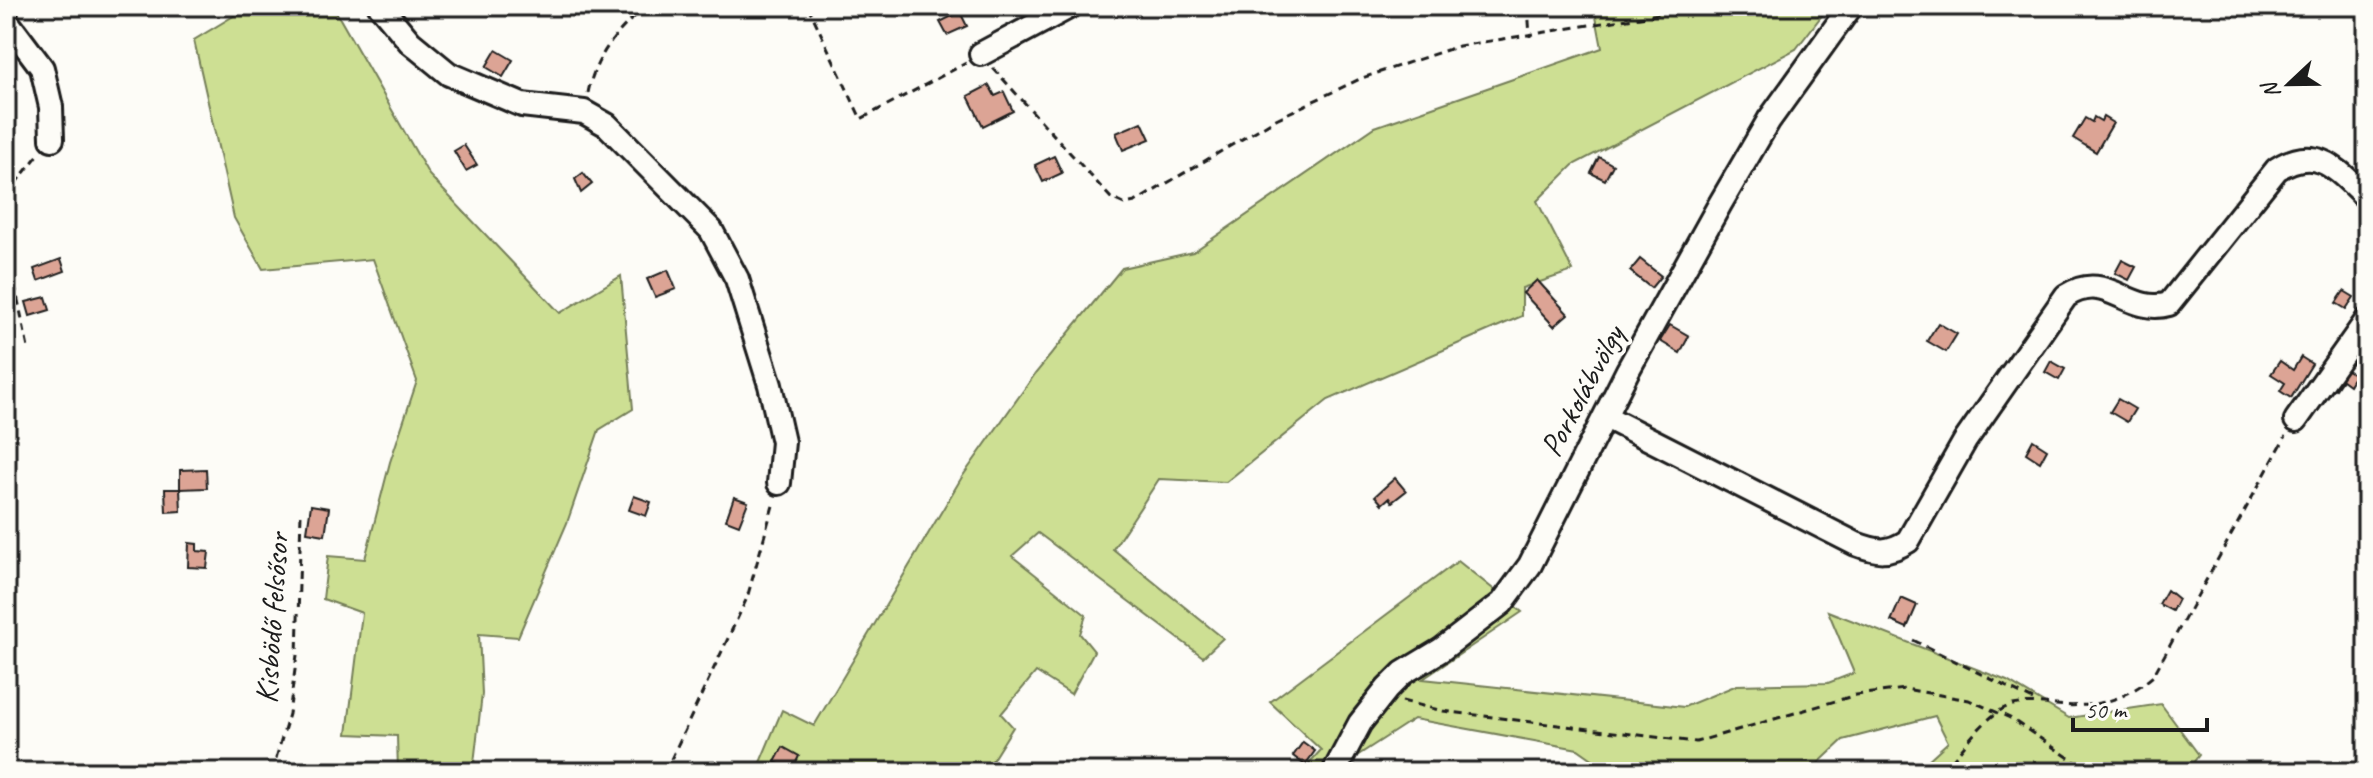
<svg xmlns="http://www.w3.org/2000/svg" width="2373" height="778" font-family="Caveat,sans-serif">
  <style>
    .green { fill: #cddf93; stroke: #747e58; stroke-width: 2 }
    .building { fill: #dca495; stroke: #1c1c1c; stroke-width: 2 }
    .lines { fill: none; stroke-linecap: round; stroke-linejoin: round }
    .street-casing { stroke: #1c1c1c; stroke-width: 28 }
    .path { stroke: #1c1c1c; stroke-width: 3; stroke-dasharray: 8 6; stroke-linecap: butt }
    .street { stroke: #fdfcf7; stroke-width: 22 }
    .labels { text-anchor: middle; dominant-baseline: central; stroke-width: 7; stroke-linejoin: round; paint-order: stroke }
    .street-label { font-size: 32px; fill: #1c1c1c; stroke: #fdfcf7 }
  </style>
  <rect width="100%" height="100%" fill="#fdfcf7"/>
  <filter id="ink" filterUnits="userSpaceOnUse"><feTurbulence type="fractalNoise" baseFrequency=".0125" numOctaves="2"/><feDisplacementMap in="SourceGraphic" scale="16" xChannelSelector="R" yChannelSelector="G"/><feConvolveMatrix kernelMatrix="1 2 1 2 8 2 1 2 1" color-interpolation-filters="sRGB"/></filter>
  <g filter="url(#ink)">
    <!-- green -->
    <g class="green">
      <path d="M250 6H341L335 10 429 175 560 313 621 276 633 409 599 430 567 523 518 637 479 634 482 694 473 772H398L397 736 347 734 362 613 323 599 328 556 365 559 390 462 417 381 373 259 263 269 234 218 194 40Z"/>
      <path d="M1594 6H1829L1796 49 1573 165 1537 201 1573 271 1522 288V316L1328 400 1226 482 1159 479 1113 549 1223 638 1203 657 1038 533 1012 556 1086 615 1080 634 1094 651 1071 694 1036 672 1001 714 1013 727 985 772H756L782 710 814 726 962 477 1035 374 1122 268 1193 252 1375 127 1602 48Z"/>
      <path d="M1458 561 1522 612 1423 679 1684 707 1737 685 1828 683 1854 673 1828 611 2007 681 2069 718 2161 704 2199 755 2186 772H1978L1974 769 1915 772 1948 742 1935 716 1843 740 1809 772H1611L1578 749 1414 719 1332 772H1301L1321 750 1270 702Z"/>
    </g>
    <!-- building -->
    <g class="building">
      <path d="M960 12 967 26 947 35 940 22Z"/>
      <path d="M496 50 513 60 503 77 486 67Z"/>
      <path d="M989 85 995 96 1004 92 1013 111 983 126 968 96Z"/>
      <path d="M2094 117 2101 121 2103 117 2113 123 2096 152 2073 138 2085 118 2092 122Z"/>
      <path d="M1142 122 1150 139 1123 150 1116 133Z"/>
      <path d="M464 145 477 165 466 171 454 151Z"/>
      <path d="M1054 156 1062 173 1043 182 1035 165Z"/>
      <path d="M1599 157 1613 165 1605 180 1591 173Z"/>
      <path d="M583 173 592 184 581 193 575 179Z"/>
      <path d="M61 259 65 271 38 281 34 269Z"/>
      <path d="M1640 259 1661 276 1651 288 1630 271Z"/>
      <path d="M2122 260 2136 267 2129 280 2115 273Z"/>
      <path d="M668 270 676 289 655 297 647 279Z"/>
      <path d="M1537 280 1568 314 1554 326 1523 293Z"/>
      <path d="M2344 291 2354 297 2346 309 2336 303Z"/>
      <path d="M46 297 50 310 30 316 26 302Z"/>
      <path d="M1938 323 1957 334 1946 352 1927 341Z"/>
      <path d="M1670 325 1689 336 1680 353 1660 341Z"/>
      <path d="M2301 357 2312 364 2291 398 2280 391 2285 383 2271 374 2280 361 2293 370Z"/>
      <path d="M2051 361 2065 369 2059 380 2045 372Z"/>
      <path d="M2341 366 2355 375 2349 385 2342 380 2336 389 2329 384Z"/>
      <path d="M2118 399 2135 409 2127 422 2110 412Z"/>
      <path d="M2033 440 2047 449 2040 462 2026 453Z"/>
      <path d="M206 469 207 488 180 489V470Z"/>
      <path d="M1395 478 1406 491 1392 502 1389 498 1382 504 1375 496Z"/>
      <path d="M165 489H180L181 511 166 512Z"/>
      <path d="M634 496 651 502 646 516 629 510Z"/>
      <path d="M734 497 748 502 739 525 726 520Z"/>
      <path d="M311 505 329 508 325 535 307 532Z"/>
      <path d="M189 543 197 544V551L209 552 207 568 188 567Z"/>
      <path d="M2167 590 2178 599 2172 611 2159 604Z"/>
      <path d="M1901 598 1917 605 1907 628 1891 621Z"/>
      <path d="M1303 742 1315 751 1305 765 1293 756Z"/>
      <path d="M783 747 799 756 792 771 775 762Z"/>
    </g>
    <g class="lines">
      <defs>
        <g id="street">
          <path d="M380 6 410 42 449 74 522 105 584 112 607 125 711 230 737 279 770 385 783 442 779 483"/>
          <path d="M6 20 42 68 51 107 52 139"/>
          <path d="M981 54 1071 6"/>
          <path d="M1606 417 1856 544C1877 552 1888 554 1908 541L1965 441 2066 296C2107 269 2128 316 2169 304L2277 169C2318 143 2338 171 2367 198"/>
          <path d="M2296 420 2367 320"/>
          <path d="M1334 772 1360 723 1387 689 1403 673 1441 650 1502 603 1530 565 1628 370 1720 204 1769 120 1851 6"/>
        </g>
      </defs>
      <!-- street casing -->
      <use href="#street" class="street-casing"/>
      <!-- path -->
      <g class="path">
        <path d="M808 6 861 119 966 63"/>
        <path d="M1528 6 1530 37"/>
        <path d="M993 68 1111 198 1124 204 1135 202 1276 119 1362 78 1459 46 1708 6"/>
        <path d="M588 93C595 56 618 29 647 6"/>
        <path d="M6 195 39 154"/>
        <path d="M6 243 28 348"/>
        <path d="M1913 640 2037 702"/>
        <path d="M1402 701 1443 711 1696 742 1856 695 1905 689 1969 700 2010 718 2090 772"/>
        <path d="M272 772 289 714 297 655 301 513"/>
        <path d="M665 772 747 598 774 502"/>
        <path d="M1942 772C1959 754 1988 710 2013 705 2026 702 2043 704 2056 705 2095 708 2124 701 2153 676L2286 436"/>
      </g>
      <!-- street -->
      <use href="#street" class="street"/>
    </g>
  </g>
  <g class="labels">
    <!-- street labels -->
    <g class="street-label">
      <text transform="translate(1582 391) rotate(-62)">Porkolábvölgy</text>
      <text transform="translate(272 618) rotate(-86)">Kisbödő felsősor</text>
    </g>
  </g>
  <!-- margin -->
  <rect width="2373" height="778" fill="none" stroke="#fdfcf7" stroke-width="32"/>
  <rect x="16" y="16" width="2341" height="746" fill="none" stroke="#1c1c1c" stroke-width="3" filter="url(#ink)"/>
  <!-- north arrow -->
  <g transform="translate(2289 84) rotate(248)" stroke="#fdfcf7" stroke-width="6" paint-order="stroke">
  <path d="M0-6L14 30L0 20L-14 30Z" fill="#1c1c1c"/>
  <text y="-12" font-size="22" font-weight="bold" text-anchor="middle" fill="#1c1c1c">N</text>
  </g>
  <!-- scale -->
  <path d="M2073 718v12h134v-12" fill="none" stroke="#1c1c1c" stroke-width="4"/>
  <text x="2085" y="718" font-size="24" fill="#1c1c1c" stroke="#fdfcf7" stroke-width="6" paint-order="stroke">50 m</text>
</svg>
